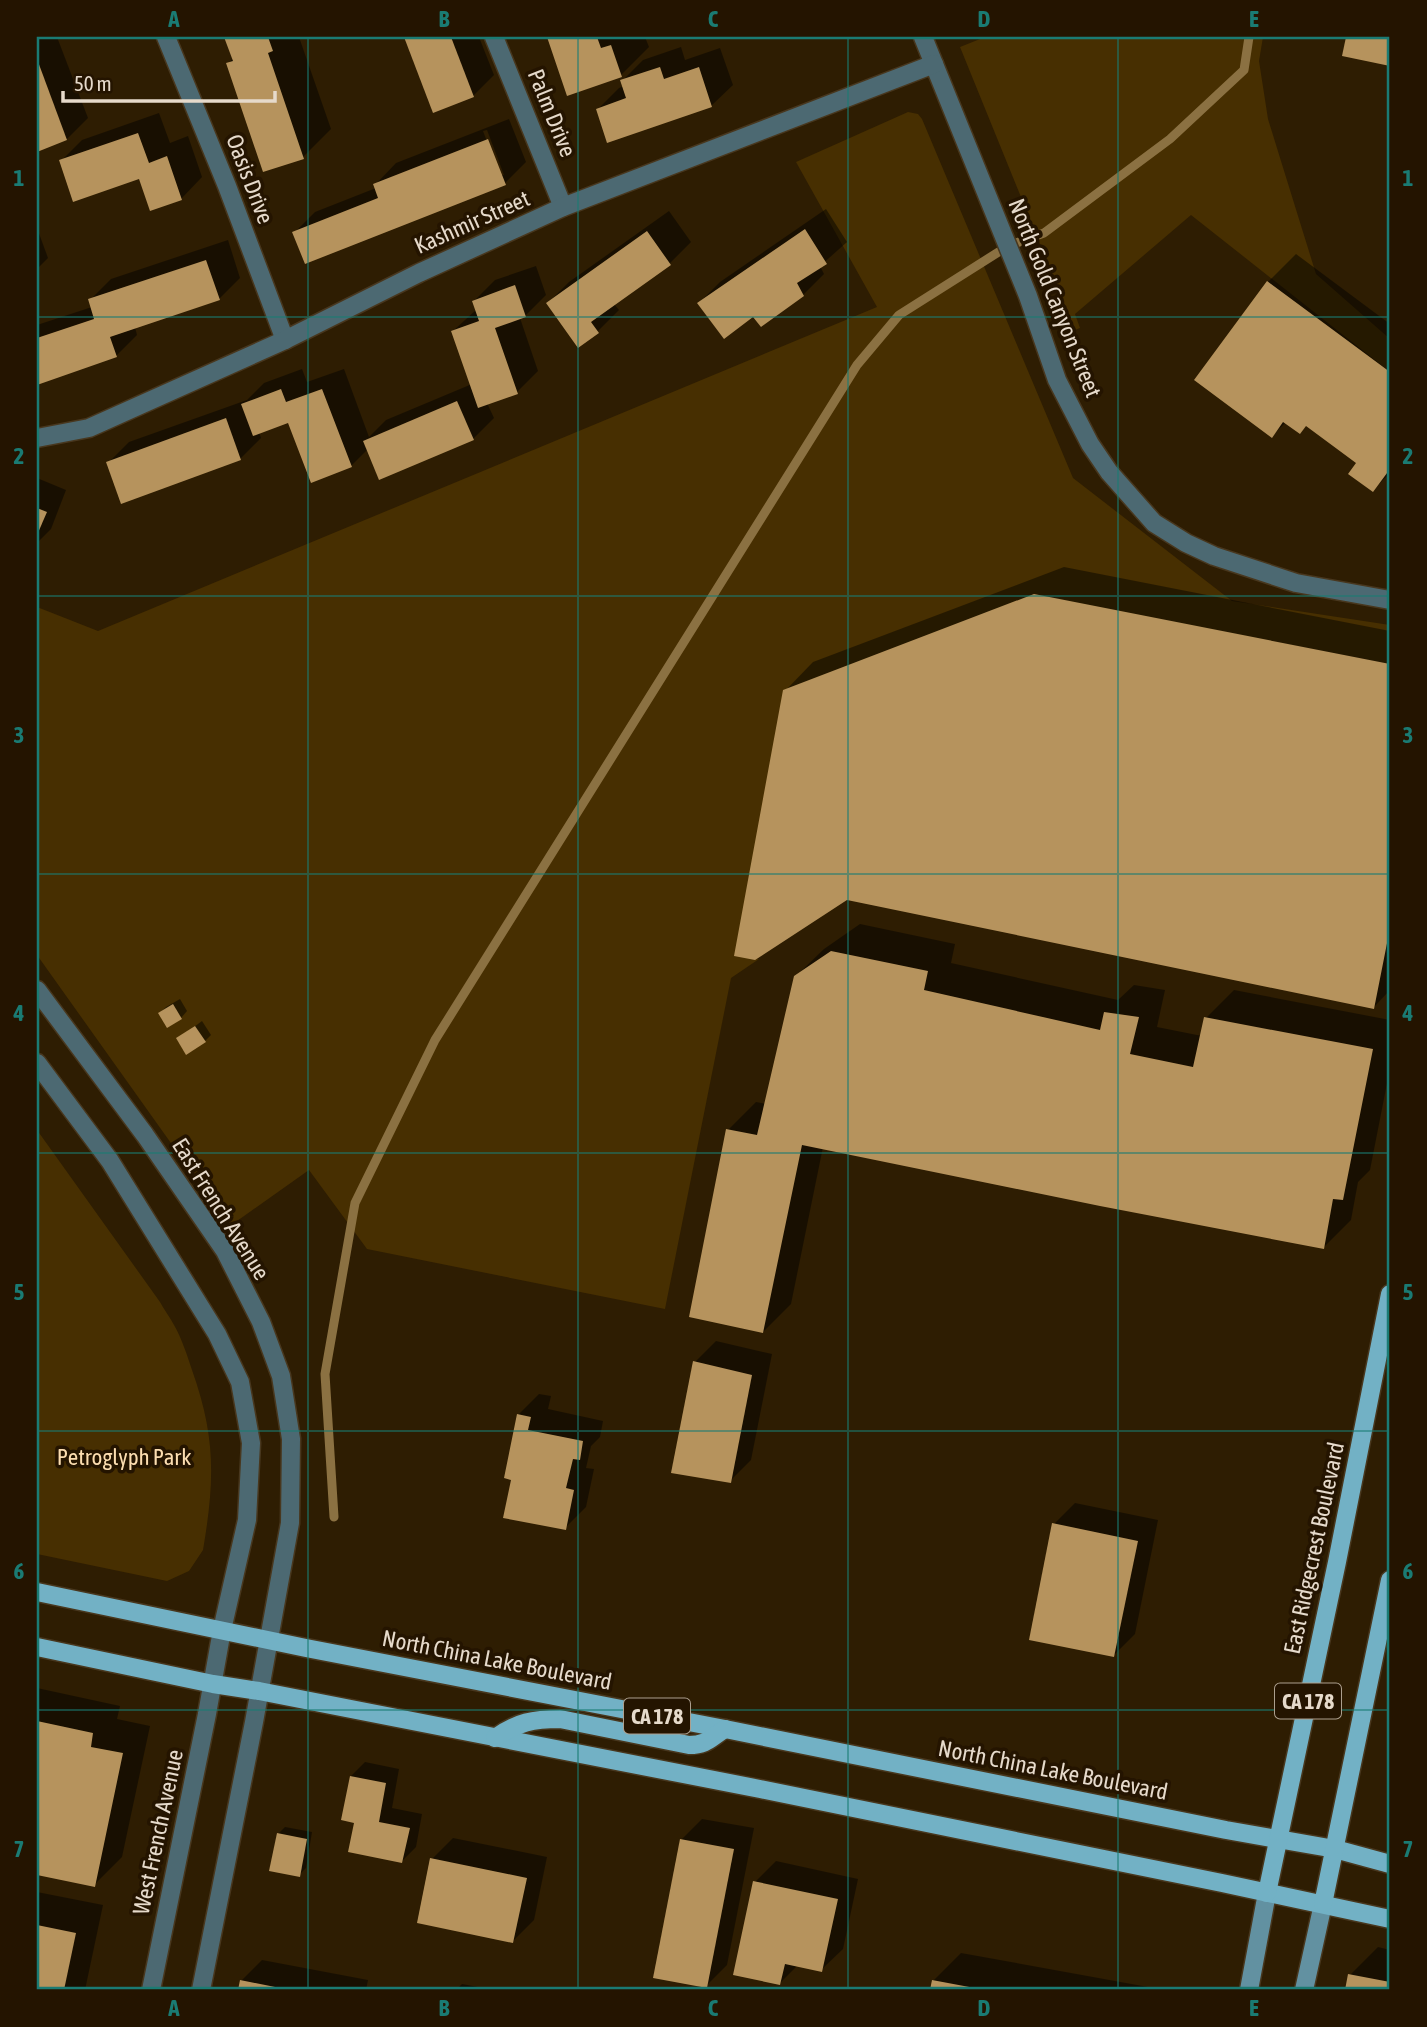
<svg xmlns="http://www.w3.org/2000/svg" width="1427" height="2027" font-family="'Asap Condensed',sans-serif">
  <style>
    .green { fill: #472f01 }
    .shadow { fill: #0007; fill-rule: evenodd }
    .lines { fill: none; stroke-linecap: round; stroke-linejoin: round }
    .stream { stroke: #8b7142; stroke-width: 9 }
    .building { fill: #b6935d }
    .minor-casing { stroke: #48371e; stroke-width: 21 }
    .tertiary-casing { stroke: #48371e; stroke-width: 21 }
    .secondary-casing { stroke: #48371e; stroke-width: 21 }
    .primary-casing { stroke: #48371e; stroke-width: 21 }
    .minor { stroke: #4c6972; stroke-width: 18 }
    .tertiary { stroke: #4c6972; stroke-width: 18 }
    .secondary { stroke: #6291a1; stroke-width: 18 }
    .primary { stroke: #72b1c5; stroke-width: 18 }
    .grid { fill: none; stroke: #1a7b73; stroke-width: 2; stroke-opacity: 0.55 }
    .labels { text-anchor: middle; dominant-baseline: central; stroke-width: 7; stroke-linejoin: round; paint-order: stroke }
    .shield { fill: #241400; stroke: #ac9f8e; stroke-width: 2 }
    .shield-label { font-size: 21px; font-weight: bold; fill: #e6dacb }
    .street-label { font-size: 23px; fill: #e6dacb; stroke: #241400 }
    .park-label { font-size: 23px; fill: #fcddb0; stroke: #241400 }
    .neatline { fill: none; stroke: #1a7b73; stroke-width: 2.5 }
    .grid-label { font-size: 23px; text-anchor: middle; font-weight: bold; fill: #1a7b73 }
  </style>
  <rect width="100%" height="100%" fill="#2e1d02"/>
  <!-- green -->
  <g class="green">
    <path d="M985 37H1263L1259 61 1268 119 1316 274 1390 339V372L1191 215 1075 314 1080 328 1075 330 960 47Z"/>
    <path d="M908 112 918 114 922 119 1073 478 1232 601 1390 625V664L1034 595 735 955 759 959 731 978 665 1309 367 1249 309 1170 230 1226 37 955V607L98 631 877 307 796 162Z"/>
    <path d="M37 1130 160 1302C164 1310 170 1317 174 1325 182 1339 187 1355 192 1370 215 1435 215 1477 204 1544L203 1550 189 1571 167 1581 37 1554Z"/>
  </g>
  <!-- shadow -->
  <g class="shadow">
    <path d="M37 37H57L88 118 67 139 37 150Z"/>
    <path d="M226 37H299L331 129 303 157 228 64 233 58Z"/>
    <path d="M406 37H479L494 75 473 96 434 110Z"/>
    <path d="M548 37H645L649 47 621 75 568 94Z"/>
    <path d="M681 47 685 60 720 48 733 85 711 106 598 109 619 88 624 86 622 81 643 60Z"/>
    <path d="M159 113 170 143 188 136 202 177 181 199 140 177 61 161 82 140Z"/>
    <path d="M509 119 526 162 505 183 294 233 315 212 376 188 375 185 396 163ZM487 130 504 175H500L483 131Z"/>
    <path d="M826 209 847 242 820 266 824 274 803 295 753 314 699 303 720 282Z"/>
    <path d="M669 211 691 242 670 263 614 304 619 310 598 331 548 303 569 282Z"/>
    <path d="M37 228 48 258 37 269Z"/>
    <path d="M228 240 240 278 219 299 135 327 137 335 116 356 37 383V325L92 307 90 300 111 279Z"/>
    <path d="M1296 254 1390 324V473L1373 490 1359 463 1307 424 1286 422 1272 436 1196 380 1268 282Z"/>
    <path d="M536 266 546 295 525 316 520 318 538 371 517 392 487 403 494 418 473 439 368 449 351 466 289 420 259 432 261 438 240 459 108 463 129 442 247 400 264 383 302 369 307 382 344 369 369 437 386 420 472 384 453 331 477 309 474 301 495 280Z"/>
    <path d="M37 478 66 490 51 529 37 543Z"/>
    <path d="M1064 567 1390 631V990L1374 1007 785 691 813 662Z"/>
    <path d="M860 924 955 944 951 963 1118 1000 1134 985 1165 990 1157 1027 1202 1036 1206 1018 1234 990 1390 1020V1068L1370 1170 1358 1182 1351 1220 1323 1248 823 1147 791 1304 763 1332 728 1130 756 1102 766 1104 795 977 824 949Z"/>
    <path d="M180 999 187 1011 181 1018 160 1013 166 1007Z"/>
    <path d="M202 1021 211 1035 205 1041 178 1039Z"/>
    <path d="M716 1341 772 1354 751 1460 730 1481 695 1362Z"/>
    <path d="M539 1394 551 1396 548 1409 603 1421 600 1437 591 1446 586 1468 594 1469 586 1507 565 1528 513 1478 518 1415Z"/>
    <path d="M1075 1503 1158 1520 1135 1634 1114 1655 1054 1524Z"/>
    <path d="M37 1688 120 1706 117 1719 150 1726 122 1857 94 1885 37 1873Z"/>
    <path d="M365 1762 399 1769 392 1808 422 1814 416 1847 402 1861 356 1821 351 1776Z"/>
    <path d="M702 1819 754 1828 727 1965 706 1986 681 1840Z"/>
    <path d="M285 1827 312 1832 306 1868 299 1875 278 1834Z"/>
    <path d="M453 1838 547 1857 534 1920 513 1941 432 1859Z"/>
    <path d="M776 1861 858 1879 843 1949 821 1970 798 1965 780 1983 755 1882Z"/>
    <path d="M37 1892 103 1905 85 1990H37Z"/>
    <path d="M1378 1947 1390 1950V1990H1347L1350 1975Z"/>
    <path d="M961 1953 1148 1987 1153 1990H932L933 1981Z"/>
    <path d="M262 1960 368 1980 366 1990H240L241 1981Z"/>
    <path d="M462 1984 494 1990H456Z"/>
  </g>
  <g class="lines">
    <!-- stream -->
    <path class="stream" d="M334 1517 325 1374 355 1203 435 1040 857 365 899 315 1008 246 1044 233 1170 139 1244 70 1249 37"/>
  </g>
  <!-- building -->
  <g class="building">
    <path d="M224 37H268L273 51 268 53 304 159 263 172 226 63 233 61Z"/>
    <path d="M404 37H451L474 97 433 113Z"/>
    <path d="M547 37H597L601 48 611 45 622 77 567 96Z"/>
    <path d="M1346 37H1390V66L1342 56Z"/>
    <path d="M37 59 67 140 37 152Z"/>
    <path d="M660 67 664 79 699 67 712 107 607 143 596 109 626 98 620 80Z"/>
    <path d="M138 133 149 163 167 156 182 200 150 211 139 179 73 202 59 160Z"/>
    <path d="M488 139 506 185 305 264 292 232 378 198 373 184Z"/>
    <path d="M805 229 827 264 797 283 804 296 761 327 753 317 724 339 697 303Z"/>
    <path d="M647 231 671 265 591 322 599 333 578 348 546 303Z"/>
    <path d="M206 260 220 300 110 337 117 357 37 385V338L94 319 88 299Z"/>
    <path d="M1267 281 1390 372V469L1373 492 1348 474 1356 463 1306 426 1300 434 1283 422 1272 438 1194 380Z"/>
    <path d="M515 285 526 317 495 328 518 394 478 408 451 331 479 321 472 301Z"/>
    <path d="M281 389 286 402 322 389 352 467 311 483 288 423 253 436 241 404Z"/>
    <path d="M457 401 474 440 379 480 363 441Z"/>
    <path d="M226 418 241 460 121 504 106 462Z"/>
    <path d="M37 508 47 512 37 535Z"/>
    <path d="M1034 594 1390 664V928L1374 1009 847 900 755 960 734 956 783 690Z"/>
    <path d="M831 951 928 971 924 990 1100 1030 1104 1012 1139 1017 1130 1054 1193 1067 1204 1017 1373 1049 1343 1200 1333 1199 1324 1249 1100 1206 802 1145 763 1333 689 1317 726 1129 757 1135 794 976Z"/>
    <path d="M173 1004 182 1019 167 1028 158 1013Z"/>
    <path d="M195 1026 206 1042 186 1055 176 1038Z"/>
    <path d="M693 1361 752 1375 731 1483 671 1473Z"/>
    <path d="M517 1414 531 1417 528 1430 583 1441 580 1460 573 1459 566 1488 574 1490 566 1530 503 1518 511 1480 504 1478Z"/>
    <path d="M1052 1523 1138 1541 1114 1657 1029 1640Z"/>
    <path d="M37 1721 93 1733 91 1747 123 1753 95 1887 37 1875Z"/>
    <path d="M350 1776 386 1783 379 1822 410 1828 402 1863 348 1852 354 1823 341 1820Z"/>
    <path d="M277 1833 307 1839 300 1877 269 1871Z"/>
    <path d="M680 1839 734 1849 707 1988 653 1978Z"/>
    <path d="M430 1858 527 1878 513 1943 417 1923Z"/>
    <path d="M753 1881 838 1899 822 1972 785 1964 780 1985 733 1975Z"/>
    <path d="M37 1925 76 1933 64 1990H37Z"/>
    <path d="M1348 1974 1390 1982V1990H1345Z"/>
    <path d="M240 1980 285 1989V1990H238Z"/>
    <path d="M932 1980 980 1989V1990H930Z"/>
  </g>
  <g class="lines">
    <defs>
      <g id="minor">
        <path d="M166 37 227 186 285 340"/>
        <path d="M494 37 563 207"/>
        <path d="M923 37 1028 296 1057 380 1090 444 1109 472 1154 523 1186 543 1214 556 1296 583 1390 600"/>
        <path d="M37 438 89 428 285 340 419 273 563 207 934 64"/>
      </g>
      <g id="tertiary">
        <path d="M37 990 145 1135 225 1251 261 1322 281 1376 291 1439 290 1523 254 1722 201 1990"/>
        <path d="M37 1063 110 1161 217 1334 240 1382 251 1443 247 1520 222 1630 207 1714 151 1990"/>
      </g>
      <g id="secondary">
        <path d="M1249 1990 1267 1893"/>
        <path d="M1304 1990 1323 1904"/>
      </g>
      <g id="primary">
        <path d="M37 1592 306 1648 725 1729 1226 1830 1335 1849 1390 1864"/>
        <path d="M37 1647 213 1684 259 1691 760 1789 1222 1883 1390 1919"/>
        <path d="M495 1738C517 1722 534 1719 560 1719L689 1745C708 1745 711 1737 725 1729"/>
        <path d="M1267 1893 1337 1562 1390 1294"/>
        <path d="M1323 1904 1390 1580"/>
      </g>
    </defs>
    <!-- minor casing -->
    <use href="#minor" class="minor-casing"/>
    <!-- tertiary casing -->
    <use href="#tertiary" class="tertiary-casing"/>
    <!-- secondary casing -->
    <use href="#secondary" class="secondary-casing"/>
    <!-- primary casing -->
    <use href="#primary" class="primary-casing"/>
    <!-- minor -->
    <use href="#minor" class="minor"/>
    <!-- tertiary -->
    <use href="#tertiary" class="tertiary"/>
    <!-- secondary -->
    <use href="#secondary" class="secondary"/>
    <!-- primary -->
    <use href="#primary" class="primary"/>
  </g>
  <!-- grid -->
  <path class="grid" d="M308 37V1990M578 37V1990M848 37V1990M1118 37V1990M37 317H1390M37 596H1390M37 874H1390M37 1153H1390M37 1431H1390M37 1710H1390"/>
  <g class="labels">
    <!-- shield labels -->
    <g class="shield">
      <rect x="1275" y="1683.5" width="66" height="35" rx="5"/>
      <rect x="624" y="1698.5" width="66" height="35" rx="5"/>
    </g>
    <g class="shield-label">
      <text x="1308" y="1701">CA 178</text>
      <text x="657" y="1716">CA 178</text>
    </g>
    <!-- street labels -->
    <g class="street-label">
      <text transform="translate(552 113) rotate(68)">Palm Drive</text>
      <text transform="translate(250 179) rotate(69)">Oasis Drive</text>
      <text transform="translate(472 222) rotate(-24)">Kashmir Street</text>
      <text transform="translate(1055 298) rotate(68)">North Gold Canyon Street</text>
      <text transform="translate(221 1209) rotate(58)">East French Avenue</text>
      <text transform="translate(1314 1548) rotate(-78)">East Ridgecrest Boulevard</text>
      <text transform="translate(497 1660) rotate(11)">North China Lake Boulevard</text>
      <text transform="translate(1053 1770) rotate(11)">North China Lake Boulevard</text>
      <text transform="translate(158 1832) rotate(-78)">West French Avenue</text>
    </g>
    <!-- park labels -->
    <g class="park-label">
      <text x="124" y="1457">Petroglyph Park</text>
    </g>
  </g>
  <!-- border -->
  <rect width="1427" height="2027" fill="none" stroke="#241400" stroke-width="77"/>
  <!-- scale -->
  <path d="M63 91v10h212v-10" fill="none" stroke="#e6dacb" stroke-width="3.5"/>
  <text x="74" y="91" font-size="21" fill="#e6dacb" stroke="#241400" stroke-width="5" paint-order="stroke">50 m</text>
  <rect x="38" y="38" width="1350" height="1950" class="neatline"/>
  <g class="grid-label">
    <text x="174" y="27">A</text>
    <text x="444" y="27">B</text>
    <text x="713" y="27">C</text>
    <text x="984" y="27">D</text>
    <text x="1254" y="27">E</text>
    <text x="19" y="186">1</text>
    <text x="1408" y="186">1</text>
    <text x="19" y="464">2</text>
    <text x="1408" y="464">2</text>
    <text x="19" y="743">3</text>
    <text x="1408" y="743">3</text>
    <text x="19" y="1021">4</text>
    <text x="1408" y="1021">4</text>
    <text x="19" y="1300">5</text>
    <text x="1408" y="1300">5</text>
    <text x="19" y="1579">6</text>
    <text x="1408" y="1579">6</text>
    <text x="19" y="1857">7</text>
    <text x="1408" y="1857">7</text>
    <text x="174" y="2016">A</text>
    <text x="444" y="2016">B</text>
    <text x="713" y="2016">C</text>
    <text x="984" y="2016">D</text>
    <text x="1254" y="2016">E</text>
  </g>
</svg>
